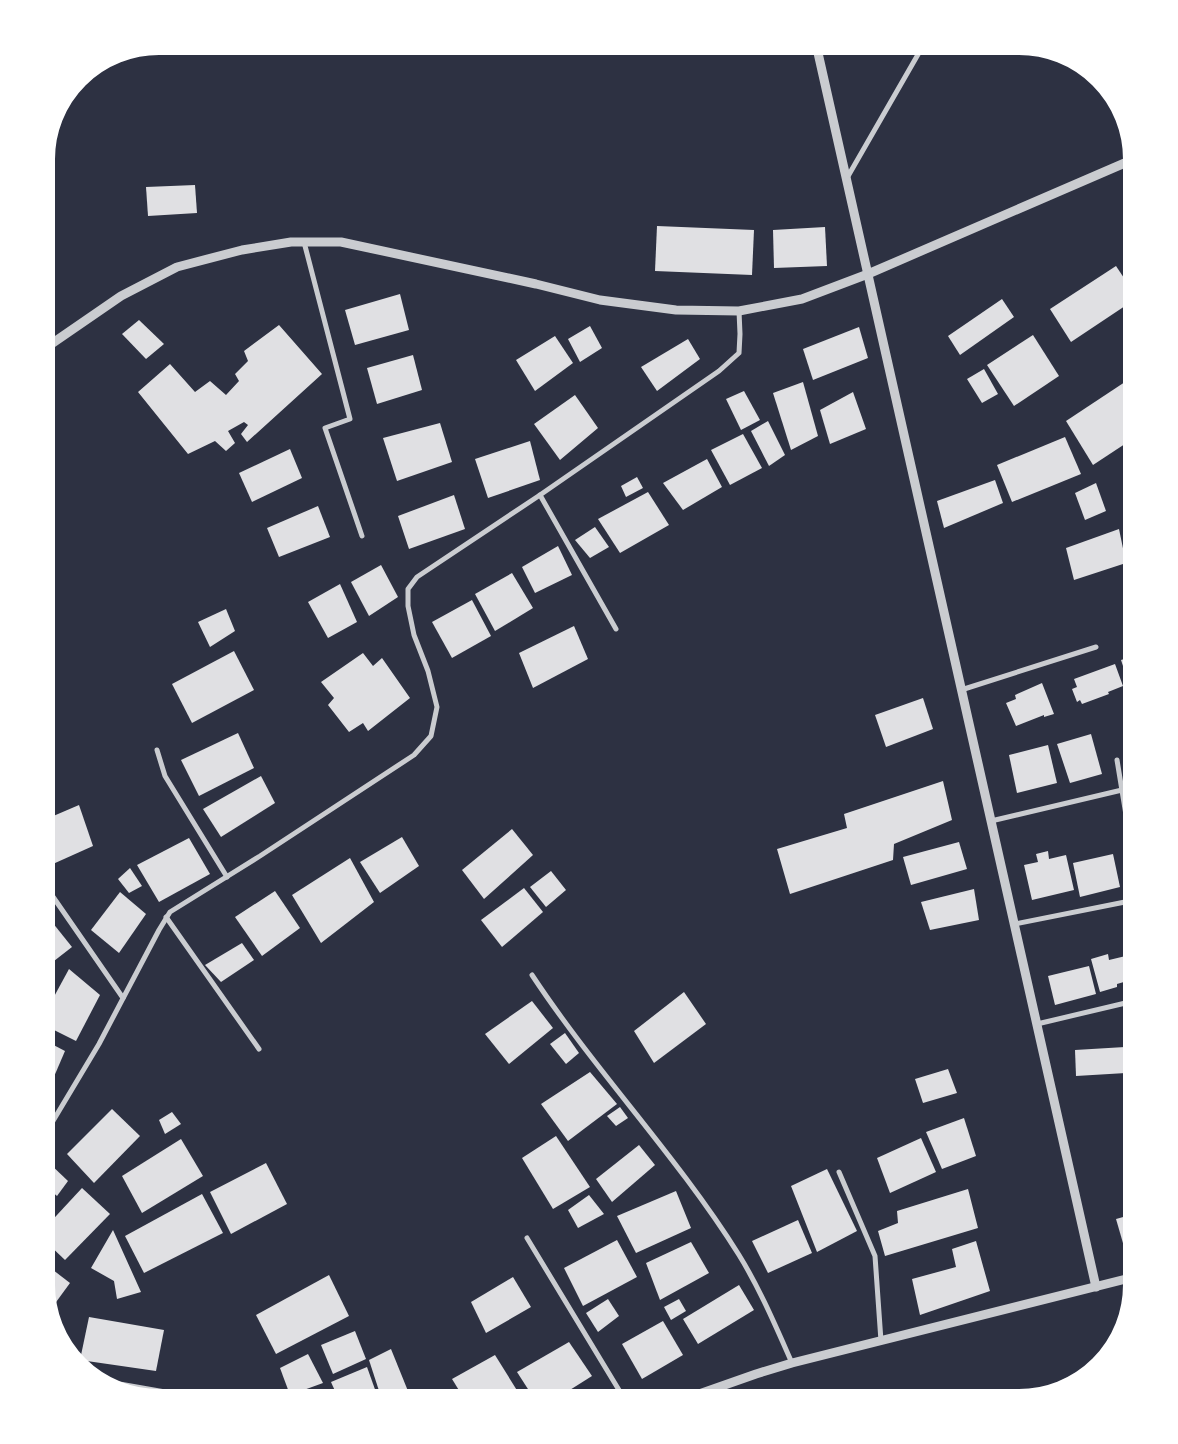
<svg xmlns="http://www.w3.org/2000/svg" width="1178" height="1444" font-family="Commissioner,sans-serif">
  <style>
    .building { fill: #e0e0e3 }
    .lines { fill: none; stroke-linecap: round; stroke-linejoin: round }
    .minor { stroke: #caccd0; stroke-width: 5 }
    .tertiary { stroke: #caccd0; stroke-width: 9 }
    .rim { fill: none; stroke: #fff; stroke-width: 6 }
  </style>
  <rect width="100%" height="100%" fill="#2d3142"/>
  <!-- building -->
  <g class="building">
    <path d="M195 185 197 213 148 216 146 187Z"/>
    <path d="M657 226 754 230 752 275 655 271Z"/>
    <path d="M825 227 827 266 774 268 773 230Z"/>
    <path d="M1116 266 1134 293V300L1071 342 1050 309Z"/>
    <path d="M400 294 409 330 355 345 345 310Z"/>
    <path d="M1002 299 1014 317 960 355 948 336Z"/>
    <path d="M139 320 164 344 146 359 122 334Z"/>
    <path d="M279 325 322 374 247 442 241 434 248 425 244 422 228 431 235 443 226 451 215 441 188 454 138 392 170 364 195 392 210 381 226 395 239 381 235 374 248 361 244 351Z"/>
    <path d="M590 326 602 348 580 362 568 339Z"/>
    <path d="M859 327 868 358 813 380 803 349Z"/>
    <path d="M1033 335 1059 376 1014 406 987 365Z"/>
    <path d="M555 336 573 363 535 391 516 360Z"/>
    <path d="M688 339 700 359 657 391 641 367Z"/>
    <path d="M413 355 422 390 377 404 367 368Z"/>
    <path d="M984 369 998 394 982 403 967 379Z"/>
    <path d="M1134 376V438L1093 465 1066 421Z"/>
    <path d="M803 382 818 436 791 450 773 393Z"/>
    <path d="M744 391 760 420 741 430 726 399Z"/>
    <path d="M853 392 866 429 830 444 820 410Z"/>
    <path d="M575 395 598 428 560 460 534 424Z"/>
    <path d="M768 421 785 455 769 466 751 431Z"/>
    <path d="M440 423 452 462 397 481 383 438Z"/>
    <path d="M743 434 762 468 730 485 711 450Z"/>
    <path d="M1065 437 1081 474 1012 502 997 465Z"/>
    <path d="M530 441 540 480 488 498 475 459Z"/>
    <path d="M290 449 302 478 252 502 239 473Z"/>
    <path d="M707 459 722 487 683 510 663 483Z"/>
    <path d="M637 477 643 488 626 497 621 486Z"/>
    <path d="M995 480 1003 503 944 528 937 501Z"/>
    <path d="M1096 483 1106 511 1085 520 1075 493Z"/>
    <path d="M648 492 669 525 620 553 598 519Z"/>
    <path d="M454 495 465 529 409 549 398 516Z"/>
    <path d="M318 506 330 537 279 557 267 528Z"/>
    <path d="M595 527 609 547 590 558 575 540Z"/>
    <path d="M1119 529 1126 563 1074 580 1066 548Z"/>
    <path d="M558 546 572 575 535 593 522 567Z"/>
    <path d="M381 565 398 597 369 616 351 582Z"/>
    <path d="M512 573 533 608 495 631 475 594Z"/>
    <path d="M340 584 357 622 328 638 308 602Z"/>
    <path d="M472 600 491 636 452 658 432 622Z"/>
    <path d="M226 609 235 631 210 647 198 622Z"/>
    <path d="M574 626 588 659 533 688 519 653Z"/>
    <path d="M234 651 254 690 192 723 172 684Z"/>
    <path d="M363 653 373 666 382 658 410 698 368 731 363 723 349 732 328 705 334 698 321 682Z"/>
    <path d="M1134 656V680L1131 670 1125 672 1121 660Z"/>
    <path d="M1115 664 1123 686 1108 692 1109 694 1082 704 1080 700 1077 702 1072 689 1077 687 1074 679Z"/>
    <path d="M1042 683 1054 714 1044 717V715L1016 726 1006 703 1016 699 1015 695Z"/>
    <path d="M923 698 933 729 886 747 875 715Z"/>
    <path d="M1134 716V746H1127L1125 717Z"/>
    <path d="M238 733 254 768 199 796 181 760Z"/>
    <path d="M1091 734 1102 774 1070 783 1057 744Z"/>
    <path d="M1048 745 1057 783 1017 793 1009 755Z"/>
    <path d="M261 776 275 803 221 837 203 809Z"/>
    <path d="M943 781 952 820 894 844 893 860 790 894 777 849 847 828 844 814Z"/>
    <path d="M79 805 93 846 44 868V820Z"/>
    <path d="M512 829 533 855 484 899 462 870Z"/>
    <path d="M402 837 419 866 380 893 360 862Z"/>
    <path d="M189 838 210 874 159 902 137 865Z"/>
    <path d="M959 842 967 869 911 885 903 857Z"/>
    <path d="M1048 851 1049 859 1066 855 1074 890 1032 900 1024 865 1038 862 1036 854Z"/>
    <path d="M1126 853H1134V882L1128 883Z"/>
    <path d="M1113 854 1120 887 1080 897 1073 863Z"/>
    <path d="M350 858 374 902 321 943 292 895Z"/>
    <path d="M130 868 142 886 129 893 118 879Z"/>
    <path d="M551 871 566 890 546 907 530 887Z"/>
    <path d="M524 888 543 912 502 947 481 920Z"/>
    <path d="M974 889 979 920 930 930 921 902Z"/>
    <path d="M275 891 300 928 262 956 235 917Z"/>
    <path d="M120 892 146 914 119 953 91 930Z"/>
    <path d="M44 912 72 947 54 961 44 948Z"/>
    <path d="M242 943 254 960 221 982 205 965Z"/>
    <path d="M1108 954 1109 960 1134 954V979L1117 984V987L1100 992 1091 959Z"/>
    <path d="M1089 966 1096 994 1055 1005 1048 976Z"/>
    <path d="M69 969 100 995 76 1041 44 1025V1015Z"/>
    <path d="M684 992 706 1024 654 1063 634 1031Z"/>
    <path d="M532 1001 553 1028 509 1064 485 1034Z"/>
    <path d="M565 1033 579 1053 566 1064 550 1044Z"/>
    <path d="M44 1040 65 1051 44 1100Z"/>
    <path d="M1125 1047 1126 1073 1076 1076 1075 1050Z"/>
    <path d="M948 1069 957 1093 923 1103 915 1079Z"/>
    <path d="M590 1072 617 1104 568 1141 541 1104Z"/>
    <path d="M620 1107 628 1118 616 1126 607 1116Z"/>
    <path d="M112 1109 140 1136 94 1183 67 1154Z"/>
    <path d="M172 1112 181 1124 165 1134 159 1120Z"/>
    <path d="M964 1118 976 1156 942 1169 926 1132Z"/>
    <path d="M556 1136 590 1187 553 1209 522 1158Z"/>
    <path d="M921 1138 936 1172 890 1193 877 1158Z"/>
    <path d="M181 1139 203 1176 142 1213 122 1176Z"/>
    <path d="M639 1145 655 1165 612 1202 596 1179Z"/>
    <path d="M48 1162 68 1181 57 1196 44 1185V1168Z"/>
    <path d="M266 1163 287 1204 231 1234 210 1192Z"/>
    <path d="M827 1169 857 1231 817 1252 791 1186Z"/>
    <path d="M82 1188 110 1214 65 1260 44 1240V1229Z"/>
    <path d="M968 1189 978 1228 885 1256 878 1231 898 1223 897 1211Z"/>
    <path d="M676 1191 691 1228 636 1253 617 1216Z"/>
    <path d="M202 1194 223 1233 144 1273 125 1236Z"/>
    <path d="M589 1195 604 1214 578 1228 568 1210Z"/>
    <path d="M1134 1214V1247L1125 1250 1116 1219Z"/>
    <path d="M798 1220 812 1253 768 1273 752 1241Z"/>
    <path d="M113 1230 141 1292 117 1299 114 1281 91 1268Z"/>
    <path d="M617 1240 637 1277 583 1306 564 1268Z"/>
    <path d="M976 1241 990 1291 920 1315 912 1279 956 1267 952 1249Z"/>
    <path d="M691 1242 709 1273 660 1300 646 1263Z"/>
    <path d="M44 1263 70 1283 51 1309 44 1284Z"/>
    <path d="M329 1275 349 1316 276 1354 256 1315Z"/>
    <path d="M513 1277 531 1307 486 1333 471 1302Z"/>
    <path d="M739 1285 754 1310 698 1344 683 1319Z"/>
    <path d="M608 1299 619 1316 598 1332 586 1313Z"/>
    <path d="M679 1299 686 1311 671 1320 664 1307Z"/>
    <path d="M89 1317 164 1330 156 1371 80 1360Z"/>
    <path d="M663 1321 683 1355 642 1379 622 1344Z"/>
    <path d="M355 1331 366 1359 333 1374 321 1345Z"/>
    <path d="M569 1342 592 1376 554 1400H535L517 1372Z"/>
    <path d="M391 1349 410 1396 402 1400H382L369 1360Z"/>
    <path d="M308 1354 323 1383 290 1395 280 1368Z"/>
    <path d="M495 1355 523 1400H465L452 1379Z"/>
    <path d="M367 1367 377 1395 364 1400H339L331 1382Z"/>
  </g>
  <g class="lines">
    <!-- minor -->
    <g class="minor">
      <path d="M847 178 924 44"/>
      <path d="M304 242 350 419 325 428 362 536"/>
      <path d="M540 495 616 629"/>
      <path d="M961 690 1096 647"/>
      <path d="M157 750 165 776 227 877"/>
      <path d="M1117 760 1127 821"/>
      <path d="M991 821 1122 790"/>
      <path d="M44 890 49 891 123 998"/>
      <path d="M166 917 259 1049"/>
      <path d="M1015 924 1125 902"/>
      <path d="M532 975C596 1072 677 1156 739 1255 760 1289 776 1327 792 1363"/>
      <path d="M1037 1024 1134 1001"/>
      <path d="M44 1136 99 1044 159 930 170 912 260 856 414 755 431 736 437 707 428 671 414 635 408 606V589L417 577 540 495 719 371 739 353 740 334 739 311"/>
      <path d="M839 1172 875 1256 881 1341"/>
      <path d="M527 1238 625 1400"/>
    </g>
    <!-- tertiary -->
    <g class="tertiary">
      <path d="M816 44 1096 1287"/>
      <path d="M44 349 121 296 177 267 242 250 291 242H341L536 284 600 300 676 310 739 311 802 299 868 274 1134 159"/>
      <path d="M102 1383 199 1400"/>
      <path d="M682 1400 756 1374 792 1363 1134 1277"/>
    </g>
  </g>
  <!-- crop -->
  <path d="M0 0H1178V1444H0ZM159 52H1019A107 107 0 0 1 1126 159V1285A107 107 0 0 1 1019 1392H159A107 107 0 0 1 52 1285V159A107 107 0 0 1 159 52Z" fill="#fff" fill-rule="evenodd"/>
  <path class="rim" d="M159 52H1019A107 107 0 0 1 1126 159V1285A107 107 0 0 1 1019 1392H159A107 107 0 0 1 52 1285V159A107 107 0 0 1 159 52Z"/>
</svg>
